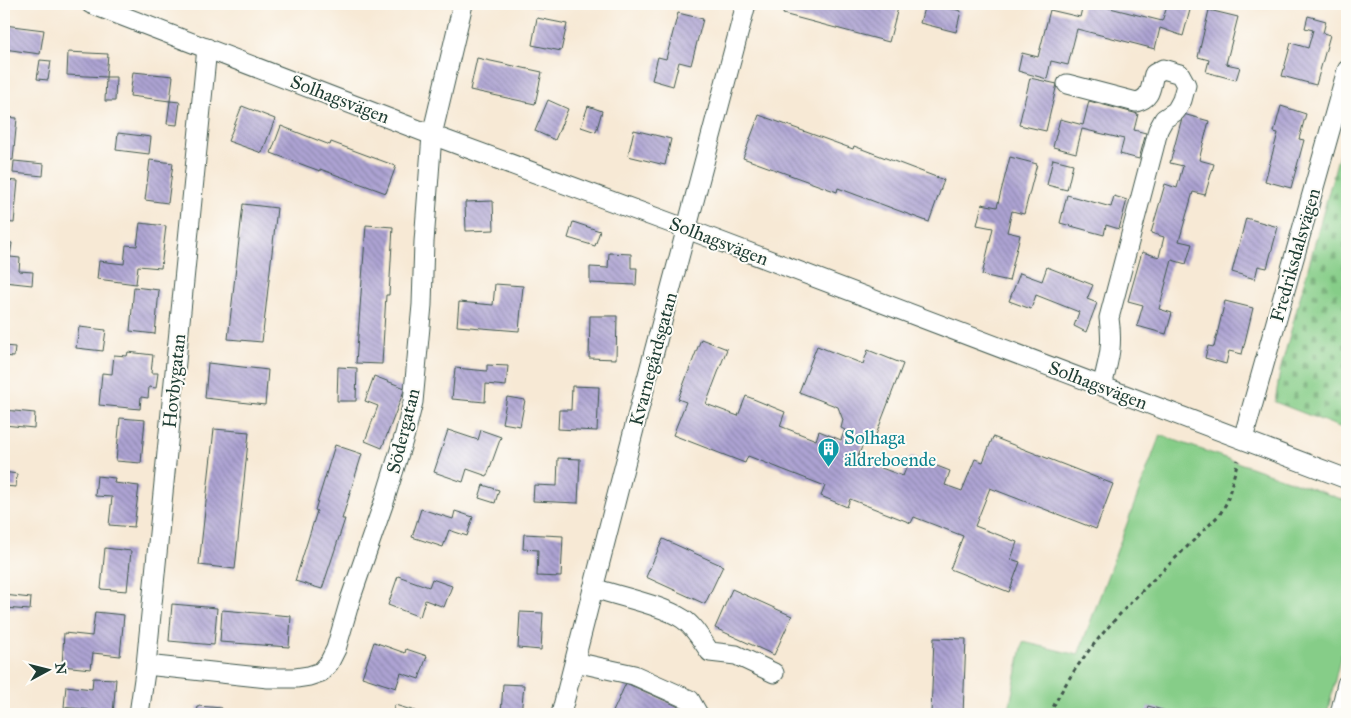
<svg xmlns="http://www.w3.org/2000/svg" width="1351" height="718" font-family="'IM FELL Great Primer',serif">
  <style>
    .green { fill: #86cd88; stroke: #52855e }
    .cemetery { fill: url(#cemetery-stones); stroke: #52855e }
    .building { fill: url(#building-back-hatch) }
    .lines { fill: none; stroke-linecap: round; stroke-linejoin: round }
    .street-casing { stroke: #3f574c; stroke-width: 21 }
    .path { stroke: #3f574c; stroke-width: 3; stroke-dasharray: 4 4; stroke-linecap: butt }
    .street { stroke: #fff; stroke-width: 19 }
    .labels { text-anchor: middle; dominant-baseline: central; stroke-width: 4; stroke-linejoin: round; paint-order: stroke }
    .street-label { font-size: 19px; fill: #1f3d34; stroke: #fdfcf7 }
    .culture-label { font-size: 19px; fill: #0d838f; stroke: #fdfcf7; text-anchor: start }
  </style>
  <defs>
    <pattern id="cemetery-stones" width="16" height="16" patternUnits="userSpaceOnUse" patternTransform="scale(1.25)"><rect width="16" height="16" fill="#86cd88"/><path d="M2 7V4a2 2 0 0 1 4 0v3zM10 15v-3a2 2 0 0 1 4 0v3z" fill="#6da870"/></pattern>
    <pattern id="building-back-hatch" width="6" height="6" patternUnits="userSpaceOnUse" patternTransform="scale(1.25)"><rect width="6" height="6" fill="#ada3d3"/><path d="M-1 5l2 2M0 0l6 6M5-1l2 2" fill="none" stroke="#8c86ac"/></pattern>
  </defs>
  <rect width="100%" height="100%" fill="#fdfcf7"/>
  <filter id="ink" filterUnits="userSpaceOnUse"><feTurbulence type="fractalNoise" baseFrequency=".02" numOctaves="2"/><feDisplacementMap in="SourceGraphic" scale="10" xChannelSelector="R" yChannelSelector="G"/><feConvolveMatrix kernelMatrix="1 2 1 2 8 2 1 2 1" color-interpolation-filters="sRGB"/></filter>
  <filter id="wash" filterUnits="userSpaceOnUse"><feTurbulence type="fractalNoise" baseFrequency=".0096" numOctaves="4" result="noise"/><feDisplacementMap in="SourceGraphic" scale="20" xChannelSelector="R" yChannelSelector="G"/><feGaussianBlur stdDeviation="1.12" result="paint"/><feColorMatrix in="noise" values="0 0 0 0 0 0 0 0 0 0 0 0 0 0 0 0 0 1.4 0 .05"/><feComposite in="paint" operator="in"/></filter>
  <g filter="url(#wash)">
    <rect width="100%" height="100%" fill="#f7e9d5"/>
    <!-- green -->
    <path class="green" d="M1160 435 1347 501V629L1327 714H1008L1023 642 1078 655Z"/>
    <!-- cemetery -->
    <path class="cemetery" d="M1347 125V430L1275 402 1280 371Z"/>
    <g id="blocks">
      <!-- building -->
      <g class="building">
        <path d="M527 4H541L540 8Z"/>
        <path d="M785 4H899L889 42 783 14Z"/>
        <path d="M925 4H934L961 11 956 32 920 23Z"/>
        <path d="M1083 4H1094L1162 21 1168 4 1190 10 1183 36 1160 28 1155 49 1077 29 1068 65 1051 61 1047 79 1018 71 1022 53 1038 57 1050 10 1080 17Z"/>
        <path d="M1209 10 1238 17 1226 64 1240 67 1236 80 1206 72 1209 60 1198 57Z"/>
        <path d="M678 13 703 19 691 65 679 62 673 86 652 80 658 57 666 59Z"/>
        <path d="M1308 16 1326 21 1323 33 1330 35 1316 85 1282 76 1291 43 1308 48 1313 30 1305 28Z"/>
        <path d="M537 18 567 24 561 51 532 45Z"/>
        <path d="M4 25 44 30 40 54 4 49Z"/>
        <path d="M68 52 108 54 106 77 67 75Z"/>
        <path d="M477 58 542 72 535 104 470 90Z"/>
        <path d="M40 60 51 61 48 80 37 79Z"/>
        <path d="M133 72 173 76 170 101 130 96Z"/>
        <path d="M106 77H116L115 101H105Z"/>
        <path d="M1030 78 1057 84 1046 131 1019 125Z"/>
        <path d="M548 100 568 109 555 140 535 131Z"/>
        <path d="M170 101 180 102 177 125 167 124Z"/>
        <path d="M1089 101 1138 114 1134 130 1146 133 1139 159 1120 154 1124 139 1082 129 1076 153 1053 147 1060 119 1083 125Z"/>
        <path d="M242 106 275 119 262 153 228 141Z"/>
        <path d="M588 106 602 111 596 132 581 127Z"/>
        <path d="M1281 106 1306 114 1299 139 1304 140 1291 188 1265 181 1278 133 1274 132Z"/>
        <path d="M1183 114 1209 121 1199 160 1214 164 1205 195 1193 192 1179 241 1192 244 1186 264 1172 260 1159 309 1172 313 1166 334 1137 326 1143 305 1128 301 1142 252 1159 257 1164 237 1151 233 1165 184 1177 188 1183 166 1170 163Z"/>
        <path d="M759 115 853 149 854 146 944 180 929 222 838 188 837 192 743 158Z"/>
        <path d="M4 117 17 118 13 160H4Z"/>
        <path d="M281 126 330 145 331 142 396 166 386 193 320 169V171L271 153Z"/>
        <path d="M634 130 671 139 665 165 628 156Z"/>
        <path d="M118 133 151 137 149 154 116 150Z"/>
        <path d="M1010 157 1037 164 1024 214 1012 211 1007 232 1020 235 1009 281 982 275 993 228 977 225 982 204 997 207Z"/>
        <path d="M1053 159 1073 164 1067 190 1047 185Z"/>
        <path d="M150 160 173 163 168 203 145 200Z"/>
        <path d="M14 161 44 164 43 176 13 173Z"/>
        <path d="M4 180 18 181 14 223 4 222Z"/>
        <path d="M1067 195 1111 207 1114 196 1127 200 1119 229 1106 225 1104 235 1060 223Z"/>
        <path d="M493 201 494 230 466 231 465 202Z"/>
        <path d="M243 204 277 208 262 342 228 339Z"/>
        <path d="M1246 218 1278 227 1267 268 1258 266 1255 279 1232 272Z"/>
        <path d="M573 222 600 231 595 246 568 238Z"/>
        <path d="M140 223 166 226 161 268 138 266 136 284 97 279 99 261 124 264 126 245 137 246Z"/>
        <path d="M366 225 393 227 389 295H386L382 364 356 363Z"/>
        <path d="M4 242 12 243 10 257 20 258 19 271 33 272 32 285 4 282Z"/>
        <path d="M609 253 631 254V268H637L636 285 590 283V267L608 268Z"/>
        <path d="M1047 267 1093 285 1087 299 1097 303 1086 332 1074 326 1079 312 1036 295 1031 309 1009 301 1020 273 1042 281Z"/>
        <path d="M495 284 523 286 519 331 457 326 459 302 493 305Z"/>
        <path d="M134 287 159 290 155 334 130 331Z"/>
        <path d="M1225 301 1253 308 1242 354 1229 351 1226 364 1205 358 1208 346 1214 347Z"/>
        <path d="M590 316H617L616 359 589 358Z"/>
        <path d="M79 327 106 330 103 351 76 348Z"/>
        <path d="M701 339 727 349 706 404 738 416 746 396 785 412 780 426 816 440 819 431 841 440 845 430 841 428 843 420 838 407 799 392 817 346 863 364 868 350 903 364 874 440 866 437 857 459 903 476 911 456 950 471 945 485 962 491 975 459 983 462 993 437 1113 484 1096 529 990 488 975 526 1017 542 1011 559 1020 562 1009 592 950 569 963 536 914 517 911 523 850 499 847 507 821 496 825 486 748 456 745 463 673 435 686 402 678 399Z"/>
        <path d="M4 346 15 347 14 357 4 356Z"/>
        <path d="M128 352 153 355 151 373H158L156 388 149 387 148 398 141 397 140 409 99 405 102 373 112 374 114 355 127 356Z"/>
        <path d="M208 363 268 370 265 405 205 398Z"/>
        <path d="M487 365 508 366 506 386 486 384 485 402 452 399 455 368 487 371Z"/>
        <path d="M338 367 357 368 356 401H337Z"/>
        <path d="M374 376 405 388 382 448 365 441 378 406 365 401Z"/>
        <path d="M572 386 599 387 597 431 558 429 559 410H571Z"/>
        <path d="M507 397 525 400 520 426 502 423Z"/>
        <path d="M4 410 35 413 34 428 4 425Z"/>
        <path d="M120 418 145 420 141 463 116 461Z"/>
        <path d="M214 429 249 432 235 569 199 565Z"/>
        <path d="M448 430 478 440 481 430 501 437 487 476 467 469 463 482 434 472Z"/>
        <path d="M335 445 362 454 342 519H345L322 589 295 581 317 511 315 510Z"/>
        <path d="M558 458 580 459 578 503 533 501 534 485 557 486Z"/>
        <path d="M4 472 17 474 16 487 4 486Z"/>
        <path d="M97 476 115 478 114 483 139 486 134 527 109 525 112 497 95 496Z"/>
        <path d="M483 485 499 490 495 503 479 498Z"/>
        <path d="M421 509 453 519 455 511 473 517 467 536 449 530 443 547 412 537Z"/>
        <path d="M524 534 563 536 561 577 537 576 538 550 523 549Z"/>
        <path d="M663 539 723 566 705 604 646 577Z"/>
        <path d="M105 548 131 551 127 591 101 589Z"/>
        <path d="M398 576 429 587 432 579 452 586 444 607 425 600 420 617 388 605Z"/>
        <path d="M732 589 792 616 774 655 715 628Z"/>
        <path d="M4 595 31 598 30 610 4 608Z"/>
        <path d="M172 604 217 608 214 645 169 641Z"/>
        <path d="M222 610 291 616 289 647 220 642Z"/>
        <path d="M95 612 124 615 120 656 93 653 91 669 62 666 64 633 92 636Z"/>
        <path d="M520 612 543 613 541 650 518 648Z"/>
        <path d="M934 638 966 639 963 714H931Z"/>
        <path d="M374 642 405 653 406 649 427 656 419 679 401 673 396 688 362 677Z"/>
        <path d="M93 678 116 679 113 714H88L89 710 64 707 66 686 92 689Z"/>
        <path d="M626 683 686 710 683 714H612Z"/>
        <path d="M503 684 524 685 521 714H501Z"/>
        <path d="M395 705 425 714H392Z"/>
        <path d="M198 706 222 708V714H197Z"/>
        <path d="M1148 706 1177 714H1145Z"/>
      </g>
    </g>
  </g>
  <g filter="url(#ink)">
    <use href="#blocks" fill-opacity="0" stroke="#3f574c" stroke-width="1"/>
    <g class="lines">
      <defs>
        <g id="street">
          <path d="M91 4 432 135 687 229 1347 479"/>
          <path d="M1067 84 1136 102C1152 98 1150 88 1154 74L1163 69 1180 74 1186 85 1182 100 1176 111 1164 119 1158 130 1154 147 1109 318C1113 346 1109 359 1102 386"/>
          <path d="M1243 439 1347 70"/>
          <path d="M593 588C618 596 662 605 683 619 694 626 702 641 710 652L736 655 774 673"/>
          <path d="M575 662 634 675 690 700 698 714"/>
          <path d="M146 665 268 678H296L309 676 321 672 329 663 336 649 351 597 384 502 405 434 413 402 422 305 424 242 432 135 463 4"/>
          <path d="M139 714 146 665 207 48"/>
          <path d="M561 714 645 386 746 4"/>
          <path d="M1340 714 1347 684"/>
        </g>
      </defs>
      <!-- street casing -->
      <use href="#street" class="street-casing"/>
      <!-- path -->
      <path class="path" d="M1050 714C1085 636 1161 575 1220 514L1227 502 1238 460"/>
      <!-- street -->
      <use href="#street" class="street"/>
    </g>
  </g>
  <!-- icons -->
  <defs>
    <symbol id="building-pin" viewBox="-11 -11 22 30"><path d="M0 17L-7.5 6A9.5 9.5 0 1 1 7.5 6Z" fill="#0f9aa8" stroke="#fdfcf7"/><path d="M-4-6H4V6H1V3H-1V6H-4ZM-2.5-4.3h1.7v1.8h-1.7ZM.8-4.3h1.7v1.8H.8ZM-2.5-1h1.7V.8h-1.7ZM.8-1h1.7V.8H.8Z" fill="#fff"/></symbol>
  </defs>
  <g fill-rule="evenodd">
    <use href="#building-pin" x="816" y="436" width="25" height="34"/>
  </g>
  <g class="labels">
    <!-- street labels -->
    <g class="street-label">
      <text transform="translate(340 99) rotate(21)">Solhagsvägen</text>
      <text transform="translate(719 241) rotate(21)">Solhagsvägen</text>
      <text transform="translate(1295 255) rotate(-74)">Fredriksdalsvägen</text>
      <text transform="translate(653 359) rotate(-75)">Kvarnegårdsgatan</text>
      <text transform="translate(174 381) rotate(-84)">Hovbygatan</text>
      <text transform="translate(1098 385) rotate(21)">Solhagsvägen</text>
      <text transform="translate(403 431) rotate(-76)">Södergatan</text>
    </g>
    <!-- culture labels -->
    <g class="culture-label">
      <text x="844" y="437">Solhaga<tspan x="844" dy="22">äldreboende</tspan></text>
    </g>
  </g>
  <!-- margin -->
  <rect width="1351" height="718" fill="none" stroke="#fdfcf7" stroke-width="20"/>
  <!-- north arrow -->
  <g transform="translate(48 670) rotate(83)" stroke="#fdfcf7" stroke-width="4" paint-order="stroke">
  <path d="M0-4L9 19L0 12L-9 19Z" fill="#1f3d34"/>
  <text y="-8" font-size="14" font-weight="bold" text-anchor="middle" fill="#1f3d34">N</text>
  </g>
</svg>
